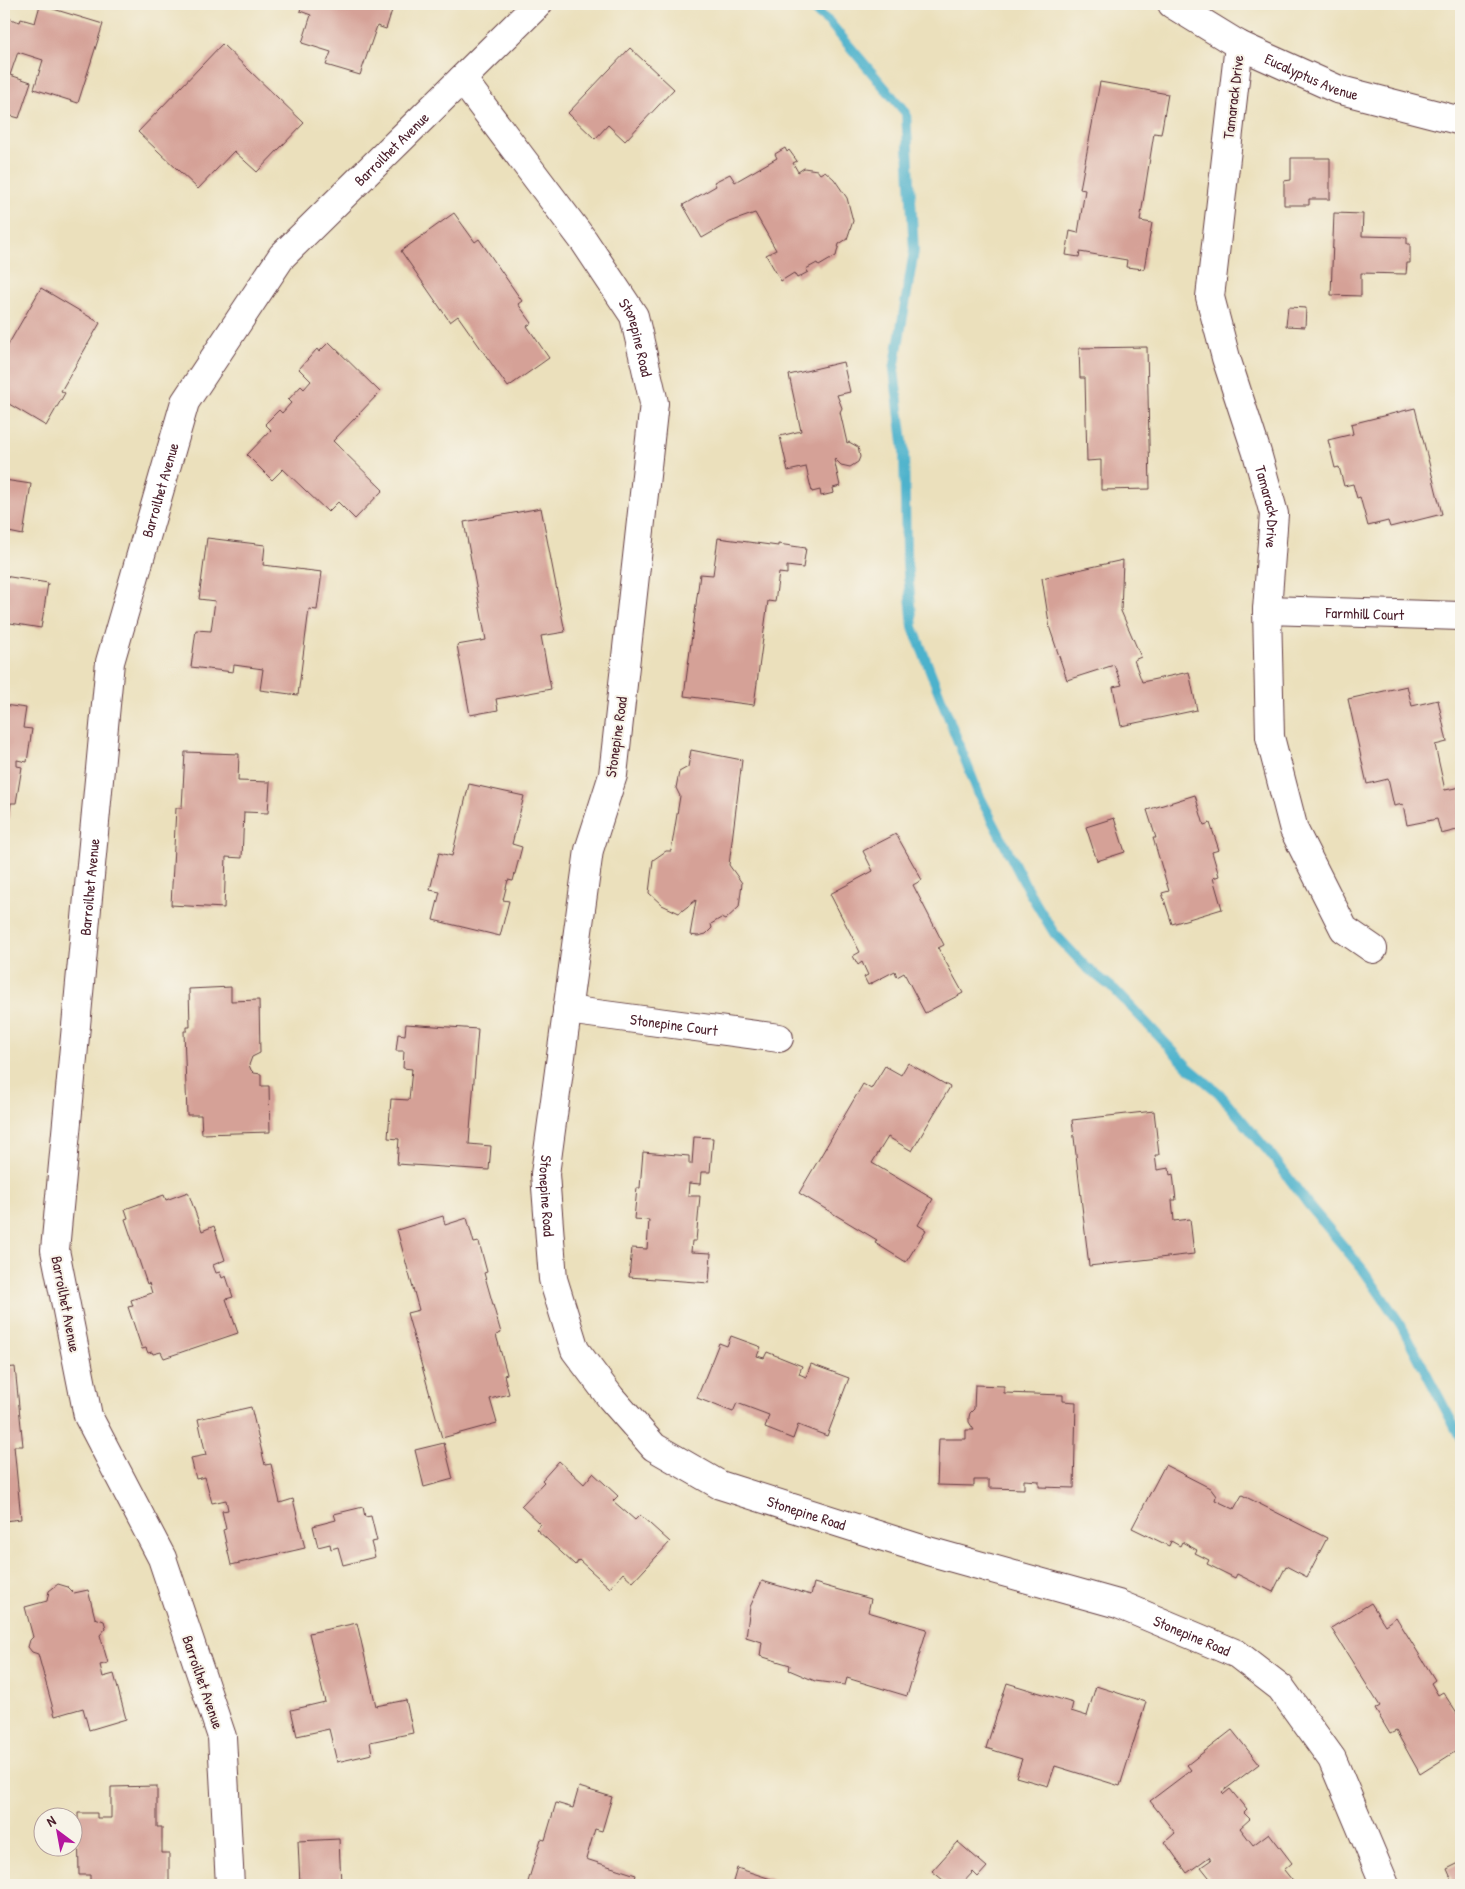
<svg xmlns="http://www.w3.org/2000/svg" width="1465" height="1889" font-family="'Patrick Hand',sans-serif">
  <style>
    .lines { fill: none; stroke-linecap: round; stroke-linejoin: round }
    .stream { stroke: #4db2cc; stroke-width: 10 }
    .building { fill: #d5a197 }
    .minor-casing { stroke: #623c41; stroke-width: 30 }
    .minor { stroke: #fff; stroke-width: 28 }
    .labels { text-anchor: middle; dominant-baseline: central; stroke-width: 4; stroke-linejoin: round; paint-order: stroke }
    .street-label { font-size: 15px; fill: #4a1f2b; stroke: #f7f3e8 }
  </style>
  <rect width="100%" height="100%" fill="#f7f3e8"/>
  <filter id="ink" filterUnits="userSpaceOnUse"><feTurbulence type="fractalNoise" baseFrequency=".02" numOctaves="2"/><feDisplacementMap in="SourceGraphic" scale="10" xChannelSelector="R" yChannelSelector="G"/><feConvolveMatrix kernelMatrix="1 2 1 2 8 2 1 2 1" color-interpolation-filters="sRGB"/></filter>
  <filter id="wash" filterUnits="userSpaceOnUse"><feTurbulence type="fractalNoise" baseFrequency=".0096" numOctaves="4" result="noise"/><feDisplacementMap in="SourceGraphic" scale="20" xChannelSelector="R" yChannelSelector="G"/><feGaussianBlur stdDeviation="1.12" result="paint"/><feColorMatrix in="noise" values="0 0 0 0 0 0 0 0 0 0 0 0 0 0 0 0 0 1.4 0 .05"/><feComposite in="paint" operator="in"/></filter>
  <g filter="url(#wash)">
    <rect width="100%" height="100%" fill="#ebe0bc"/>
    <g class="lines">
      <!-- stream -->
      <path class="stream" d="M806 4 829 22 906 113 914 251 894 370 904 450 906 552 913 627 979 795 1029 892 1054 933 1086 967 1115 990 1188 1067 1219 1093 1273 1157 1308 1204 1364 1271 1401 1325 1461 1439"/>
    </g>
    <g id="blocks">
      <!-- building -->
      <g class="building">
        <path d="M302 4H394L386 29 377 26 360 75 326 65 331 52 302 43 311 15 300 11Z"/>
        <path d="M40 5 103 24 78 103 34 89 43 60 18 52 10 75 31 82 19 118 4 114V17L20 22 21 19 35 23Z"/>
        <path d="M222 44 304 123 257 172 234 151 198 189 138 132Z"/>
        <path d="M630 48 674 89 625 141 608 125 595 139 568 113Z"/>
        <path d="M1100 82 1168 94 1161 134 1154 133 1140 221 1152 223 1144 269 1126 267 1127 260 1080 252 1079 257 1066 255 1070 231 1078 233 1085 190 1080 189Z"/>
        <path d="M785 148 787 152 789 150 797 161 793 163 798 172 804 168 817 170 820 174 825 171 834 179 847 198 853 221 847 239 839 244 836 256 819 266 817 263 806 269 808 272 797 278 794 273 781 281 766 255 776 250 755 213 730 222 702 238 683 205 716 186 714 182 730 174 735 182 777 158 775 154Z"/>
        <path d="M1291 158H1330V199H1309V205H1284V181L1291 180Z"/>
        <path d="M454 213 475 242 479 239 522 301 518 304 532 323 527 326 549 358 508 387 458 316 450 322 401 251Z"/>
        <path d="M1334 213 1363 214 1362 236 1407 237V244H1410V263H1407L1406 274 1361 273V296L1331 295Z"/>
        <path d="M41 288 100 323 61 391 65 393 46 426 4 401V352Z"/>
        <path d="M1288 307 1306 308 1305 327 1286 326Z"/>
        <path d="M329 342 380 392 333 441 383 490 355 519 338 502 328 512 283 469 272 480 247 455 271 430 265 424 279 410 282 413 291 403 288 400 301 386 304 389 311 381 299 369 317 349 319 352Z"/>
        <path d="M1147 347 1150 489 1101 490V460L1087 461 1085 378H1080L1079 348Z"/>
        <path d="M843 362 850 392 837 395 842 408 840 412 847 443 849 442 858 447 860 457 858 462 850 467 841 465 835 459H834L840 486 833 488 834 493 821 496 820 490 812 492 806 467 788 471 780 436 801 431 789 375Z"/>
        <path d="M1415 408 1442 514 1390 527 1388 521 1368 526 1360 497 1357 498 1353 484 1344 486 1339 467 1335 468 1328 440 1353 434 1351 424Z"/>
        <path d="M4 480 31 484 23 535 4 531Z"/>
        <path d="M541 508 565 632 541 636 551 689 496 699 498 710 470 715 457 645 486 640 464 522Z"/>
        <path d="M207 538 265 545 263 565 322 572 317 610 309 609 298 695 260 690 263 669 234 665 233 672 191 667 196 630 211 631 215 601 199 599Z"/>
        <path d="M718 538 778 546V544L806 548 803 568 787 566V574L779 573 775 602 768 601 754 705 684 696 700 574 713 575Z"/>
        <path d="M1123 560 1121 611 1141 657 1134 660 1142 682 1189 672 1197 710 1121 726 1113 687 1122 685 1114 665 1067 680 1050 629 1042 578Z"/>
        <path d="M4 576 48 583 41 628 4 622Z"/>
        <path d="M1407 686 1412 706 1438 700 1447 742 1435 745 1445 790 1461 787V829L1441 834 1437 819 1407 825 1403 804 1394 806 1388 779 1367 784 1348 699Z"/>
        <path d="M4 705 26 708 23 728 32 729 27 762 17 760V766L22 767 16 803H11L7 829H4Z"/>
        <path d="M691 750 742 760 729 865 742 883 739 907 725 920 721 918 711 924 712 928 706 934 698 936 690 935 696 900 679 913 662 905 649 893 653 860 666 851H671L680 796 676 788 679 772 688 767Z"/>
        <path d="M185 752 239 754 238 781 270 782 268 813 244 812 242 858 226 857 224 908 171 905 176 808H182Z"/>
        <path d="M469 784 524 796 512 844 522 847 513 881 508 880 503 900 509 901 500 936 433 920 440 892 430 890 439 853 452 856Z"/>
        <path d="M1195 795 1204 825 1210 823 1219 850 1212 852 1219 876 1213 878 1222 909 1172 924 1162 893 1169 891 1153 838H1156L1147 810Z"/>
        <path d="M1114 818 1125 852 1097 861 1086 827Z"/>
        <path d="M896 834 922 880 913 885 944 945 938 948 963 993 925 1013 904 973 897 977 895 971 868 985 864 977 868 975 862 962 858 965 853 956 860 952 830 894 873 871 863 851Z"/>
        <path d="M231 987V1001L259 1000 260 1053 252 1057 249 1065 251 1070 254 1073 261 1074V1086H269L270 1132 202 1134 201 1115H187L184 1031H187V1027H190L189 989Z"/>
        <path d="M406 1024 478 1029 469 1144 491 1146 489 1170 397 1164 399 1139 388 1138 391 1099 409 1100 412 1069 403 1068 404 1051H396L398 1034 405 1035Z"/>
        <path d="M908 1063 950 1087 912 1151 888 1137 872 1163 933 1199 918 1225 926 1230 906 1262 875 1243 877 1240 799 1193 863 1084 871 1089 885 1066 901 1075Z"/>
        <path d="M1154 1111 1159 1155H1155L1157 1170 1169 1168 1170 1175 1173 1174 1176 1200H1172L1174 1221 1190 1219 1194 1254 1089 1266 1072 1120Z"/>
        <path d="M694 1137 713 1138 710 1172H701L700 1184 689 1183 688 1196H700L696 1241H692L691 1252 711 1253 709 1283 629 1277 632 1248 647 1249 649 1220 634 1219 637 1188H640L643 1152 689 1156V1164H692Z"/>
        <path d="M188 1192 202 1231 214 1226 225 1260 213 1265 216 1273 220 1272 222 1278 226 1276 233 1297 226 1299 238 1333 164 1358 161 1352 153 1354 152 1352 148 1353 146 1348 142 1349 128 1307 133 1306 131 1300 152 1293 149 1283 147 1284 125 1219 128 1218 125 1209 164 1195 166 1200Z"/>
        <path d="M443 1216 445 1225 467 1218 474 1243 479 1242 487 1272 484 1273 501 1333 496 1335 507 1374 504 1375 509 1394 490 1399 497 1423 442 1438 407 1313 419 1310 397 1230Z"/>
        <path d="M731 1336 761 1347 757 1356 764 1358 767 1352 802 1366 799 1374 806 1377 811 1364 849 1378 827 1436 798 1425 793 1439 765 1428 769 1415 737 1403 733 1412 697 1398 719 1343 727 1346Z"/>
        <path d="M15 1367 23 1446H14L21 1519 4 1521V1368Z"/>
        <path d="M975 1385 1004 1386V1393L1063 1395V1401L1076 1402 1074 1488 1039 1487V1481L1024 1480V1489L989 1488V1480H974V1486L937 1485 939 1439H966V1430H974L969 1422V1417L970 1413 974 1409Z"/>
        <path d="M251 1407 265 1465 271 1464 280 1503 293 1499 305 1548 231 1565 223 1530 226 1529 222 1511 228 1510 226 1500 212 1503 205 1477 196 1479 191 1458 206 1455 198 1419Z"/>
        <path d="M444 1443 453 1479 424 1487 415 1450Z"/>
        <path d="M559 1461 584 1484 593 1473 618 1496 613 1501 635 1520 640 1515 670 1542 633 1582 623 1573 610 1588 579 1560 575 1565 536 1529 540 1524 521 1506 544 1482 542 1480Z"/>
        <path d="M1165 1465 1210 1488 1216 1496 1215 1500 1234 1509 1242 1495 1327 1538 1307 1577 1286 1566 1273 1592 1237 1574 1235 1578 1207 1564 1209 1560 1195 1553 1197 1550 1182 1542 1180 1546 1171 1541 1169 1546 1132 1528Z"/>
        <path d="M363 1507 365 1517 371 1516 377 1541 371 1542 375 1557 343 1565 338 1547 331 1549 330 1544 318 1547 313 1526 336 1520 334 1514Z"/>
        <path d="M762 1581 811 1595 814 1583 871 1599 868 1612 927 1629 907 1696 847 1678 845 1685 815 1681 789 1670 790 1665 760 1656 762 1642 746 1637 750 1607Z"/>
        <path d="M58 1584 68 1587 74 1593 88 1590 95 1618 104 1621 106 1628 100 1635 108 1663 100 1665 103 1677 114 1674 126 1719 89 1730 83 1708 55 1716 38 1654 32 1652 28 1647 30 1640 33 1637 25 1607 47 1601 49 1591Z"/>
        <path d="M1371 1603 1385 1625 1396 1617 1435 1680 1431 1683 1438 1695 1443 1692 1461 1720V1748L1420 1774 1396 1731 1390 1734 1375 1709 1380 1706 1331 1628Z"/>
        <path d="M357 1623 376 1706 406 1700 413 1733 370 1742 372 1754 337 1762 329 1729 297 1736 291 1710 325 1702 309 1633Z"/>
        <path d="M1007 1683 1073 1703 1071 1711 1087 1716 1096 1686 1146 1702 1120 1786 1055 1766 1048 1786 1016 1777 1022 1759 986 1748Z"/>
        <path d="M1232 1730 1259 1764 1222 1792 1224 1794 1230 1789 1247 1810 1244 1813 1250 1819 1240 1828 1253 1845 1269 1833 1292 1863 1284 1870 1296 1885H1209L1213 1882 1201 1867 1211 1860 1209 1857 1187 1873 1165 1842 1175 1833 1150 1801 1191 1770 1187 1765Z"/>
        <path d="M157 1786V1827H162V1853H169V1885H90V1875H79L78 1813H97V1818H111V1787Z"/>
        <path d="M579 1787 612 1797 602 1831 595 1829 586 1859 636 1875 633 1885H527L541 1839 545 1840 556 1803 573 1808Z"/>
        <path d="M339 1839 341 1885H300L298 1841Z"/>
        <path d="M958 1842 987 1867 978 1877 973 1872 961 1885H949L932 1871Z"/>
        <path d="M1461 1862V1885H1454L1447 1869Z"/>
        <path d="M737 1868 774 1880 773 1885H732Z"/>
      </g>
    </g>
  </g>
  <g filter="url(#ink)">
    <use href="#blocks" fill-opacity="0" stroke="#623c41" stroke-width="1"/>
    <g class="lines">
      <defs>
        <g id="minor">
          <path id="s1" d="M1172 4 1239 45 1337 89 1461 121"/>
          <path id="s2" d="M1239 45 1210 297 1226 358 1257 453 1274 514 1267 610 1270 737 1294 830 1344 929 1373 949"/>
          <path id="s3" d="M462 79 584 241 634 316 654 403 613 775 589 850 545 1174 553 1279 575 1350 611 1398 654 1447 720 1485 928 1551 1118 1604 1237 1654 1281 1688 1332 1759 1385 1885"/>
          <path id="s4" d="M1267 610 1461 616"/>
          <path id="s5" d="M567 1010 779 1038"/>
          <path id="s6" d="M230 1885 222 1737 162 1558 88 1416 55 1250 110 662 185 402 282 256 538 4"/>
        </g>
      </defs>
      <!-- minor casing -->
      <use href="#minor" class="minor-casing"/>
      <!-- minor -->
      <use href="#minor" class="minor"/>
    </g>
  </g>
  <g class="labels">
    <!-- street labels -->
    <g class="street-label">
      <text stroke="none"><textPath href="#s1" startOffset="158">Eucalyptus Avenue</textPath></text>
      <text transform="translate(1233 97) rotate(-83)">Tamarack Drive</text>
      <text stroke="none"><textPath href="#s6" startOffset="1856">Barroilhet Avenue</textPath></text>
      <text stroke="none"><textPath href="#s3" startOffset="314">Stonepine Road</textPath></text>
      <text stroke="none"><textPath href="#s6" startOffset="1436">Barroilhet Avenue</textPath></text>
      <text stroke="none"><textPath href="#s2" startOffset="472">Tamarack Drive</textPath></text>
      <text stroke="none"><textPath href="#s4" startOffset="98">Farmhill Court</textPath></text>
      <text transform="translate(616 737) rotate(-82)">Stonepine Road</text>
      <text stroke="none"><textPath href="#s6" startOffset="1031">Barroilhet Avenue</textPath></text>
      <text stroke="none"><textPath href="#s5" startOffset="108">Stonepine Court</textPath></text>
      <text stroke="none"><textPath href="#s3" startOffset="1184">Stonepine Road</textPath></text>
      <text transform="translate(66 1304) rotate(79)">Barroilhet Avenue</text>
      <text stroke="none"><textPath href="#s3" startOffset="1634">Stonepine Road</textPath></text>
      <text stroke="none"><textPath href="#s3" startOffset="2039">Stonepine Road</textPath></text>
      <text transform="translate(203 1682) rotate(71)">Barroilhet Avenue</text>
    </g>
  </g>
  <!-- margin -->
  <rect width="1465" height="1889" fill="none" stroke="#f7f3e8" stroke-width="20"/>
  <!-- north arrow -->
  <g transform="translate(58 1832) rotate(328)"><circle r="24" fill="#f7f3e8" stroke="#b29e9c"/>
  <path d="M0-4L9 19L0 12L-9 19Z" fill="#b5179e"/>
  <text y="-8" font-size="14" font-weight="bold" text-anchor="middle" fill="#4a1f2b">N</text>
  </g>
</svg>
